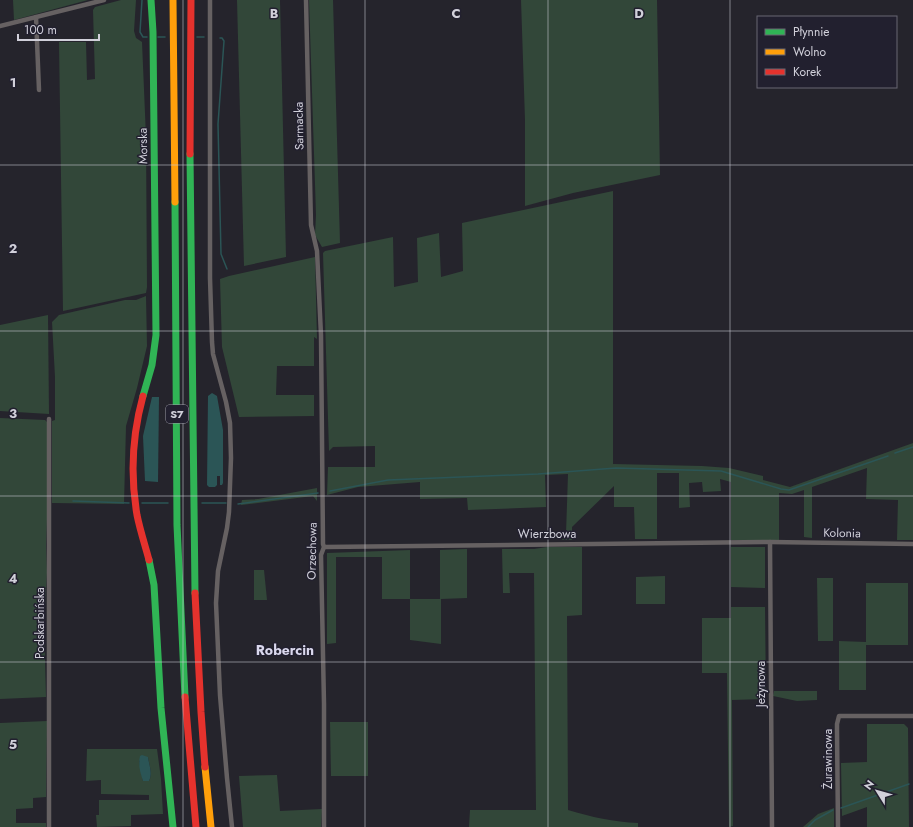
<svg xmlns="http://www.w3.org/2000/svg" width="913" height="827" font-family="Jost,sans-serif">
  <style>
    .green { fill: #324739; fill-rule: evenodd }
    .water { fill: #2b5556 }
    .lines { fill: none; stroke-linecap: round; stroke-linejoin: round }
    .stream { stroke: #2b5556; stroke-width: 1.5 }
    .street { stroke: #666162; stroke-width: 4.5 }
    .fast { stroke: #30b455; stroke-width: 7 }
    .slow { stroke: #ff9f0a; stroke-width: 7 }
    .jam { stroke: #e5322d; stroke-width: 7 }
    .grid { fill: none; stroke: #d1d0da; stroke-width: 1; stroke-opacity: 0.55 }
    .labels { text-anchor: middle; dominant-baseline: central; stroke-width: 3; stroke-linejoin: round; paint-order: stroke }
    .shield { fill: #22202f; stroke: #9c9ba7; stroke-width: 1 }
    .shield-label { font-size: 11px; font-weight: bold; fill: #d1d0da }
    .street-label { font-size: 12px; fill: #d1d0da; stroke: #22202f }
    .quarter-label { font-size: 14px; font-weight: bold; fill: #dad8ed; stroke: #22202f }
    .grid-label { font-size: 13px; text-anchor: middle; font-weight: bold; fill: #d1d0da; stroke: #22202f; stroke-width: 3; stroke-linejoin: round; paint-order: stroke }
  </style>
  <rect width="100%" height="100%" fill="#25242c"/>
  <!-- green -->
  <g class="green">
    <path d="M13 0H88L14 20Z"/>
    <path d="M121 0H136L134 31 136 38 142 42 146 137 147 287 146 293 63 311 59 42H86L87 80 95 79 93 10 95 7Z"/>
    <path d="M237 0H280L286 257 244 266Z"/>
    <path d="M309 0H333L340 243 322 247 315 235 316 215Z"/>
    <path d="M521 0H657L660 175 573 193 525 206V120Z"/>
    <path d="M613 191V464L702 466 729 468 763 476V480L790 487 913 443V540H897L898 500 866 499 867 468 812 487V538L804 537V490L792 494 779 493V540H731V482L720 479 721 491 703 492 702 482 689 483 690 507 679 508V473H657V539H635L634 507H614V486L572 527V540H562L566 534 568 474 545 475 546 507 468 510 467 498 420 499V482L358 487 327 495 328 467H375V446L333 447 329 451 323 253 325 251 393 237 394 287 418 282 417 238 439 233 441 277 463 271 462 223Z"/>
    <path d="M315 257 317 339 314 337V366H277L276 395H314V416L239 417 222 347 220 279 229 276Z"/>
    <path d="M146 296 147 346 137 388 126 426 124 504 52 503V421L55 420V377L52 322 59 315 125 300H136Z"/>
    <path d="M48 315 49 414 0 411V325Z"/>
    <path d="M0 418 45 420 48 423V493L46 546 47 572 44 623 46 697 0 699Z"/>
    <path d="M317 488V501L313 496 241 505 242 500 258 499Z"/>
    <path d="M547 547H582V615L567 616 568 810C591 817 614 822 638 823V827H469L470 810H536L534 573H509L510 593H503L502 549H534Z"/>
    <path d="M731 547H765V588L731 587Z"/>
    <path d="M467 549V598L441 599V644L410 640V599H382V557H336V643L327 644V553L410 550V599H440V550Z"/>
    <path d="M254 570H264L267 600H254Z"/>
    <path d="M665 576V604H636V577Z"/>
    <path d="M817 578H833V641H818Z"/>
    <path d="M866 583H908V645H866V690H839V641L866 642Z"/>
    <path d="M731 607H765L766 699 732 700 733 826 729 827 727 673H702V618H731Z"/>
    <path d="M774 691H817V700L797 701 773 696Z"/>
    <path d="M47 721 46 797 33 798V808L16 809V823H46V827H0V723Z"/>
    <path d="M330 722H368V776H331Z"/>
    <path d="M867 724H904L908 728 909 827H867V807L842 816 841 763 867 762Z"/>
    <path d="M87 749H157L161 779 163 814 131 815V826L97 827 96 815H99V800H149V795L101 794V780L86 781ZM148 757C149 765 153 773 149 781H143L139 761Z"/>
    <path d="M277 775 280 811 322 809 321 827H243L239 776Z"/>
    <path d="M834 808V827H803L818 814Z"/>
  </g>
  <!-- water -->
  <g class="water">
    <path d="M212 393 217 396 223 430V483L222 485H220V476H217V485L215 487H209L207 485 208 396Z"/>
    <path d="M152 397H159L158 482 145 481 143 436Z"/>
    <path d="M142 755 148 757C149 765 153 773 149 781H143C140 772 138 764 140 756Z"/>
  </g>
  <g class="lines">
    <!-- stream -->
    <g class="stream">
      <path d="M142 0 140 32 143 37H147"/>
      <path d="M158 37H165"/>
      <path d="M197 37H204"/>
      <path d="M220 38H222L224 41 218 124 221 254 227 269"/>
      <path d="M895 453 913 447"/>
      <path d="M330 491 388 480 538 474 616 468 721 471 781 489 789 490 888 456"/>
      <path d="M73 501 129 503"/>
      <path d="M142 503H168"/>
      <path d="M202 503H226"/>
      <path d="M238 504 318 493"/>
      <path d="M841 808 909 784"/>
      <path d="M808 827 815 820 833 810"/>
    </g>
    <!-- street -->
    <g class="street">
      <path d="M210 0V278L212 342 213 354 226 402 230 423 231 458 229 512 227 528 218 571 216 603 220 695 227 778 232 827"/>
      <path d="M306 0 311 225 317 251 321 335 323 544 324 547 321 555 324 704V827"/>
      <path d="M36 17 39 90"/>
      <path d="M0 26 104 0"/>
      <path d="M770 542 772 827"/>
      <path d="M324 547 770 542 913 544"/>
      <path d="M49 827V419"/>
      <path d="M838 827 837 731V724L839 716H913"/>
    </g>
    <!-- fast -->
    <g class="fast">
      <path d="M190 154 195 593"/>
      <path d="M175 202 177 525 185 697"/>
      <path d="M143 396 152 365 156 335 153 32 151 0"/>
      <path d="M149 560 154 585 161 708 173 827"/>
    </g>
    <!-- slow -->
    <g class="slow">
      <path d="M173 0 175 202"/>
      <path d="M205 767 211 827"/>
    </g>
    <!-- jam -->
    <g class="jam">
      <path d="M190 154 191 0"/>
      <path d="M143 396C132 436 130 474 137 515 140 530 145 545 149 560"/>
      <path d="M195 593 201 712 205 767"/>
      <path d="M185 697 196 827"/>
    </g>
  </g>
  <!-- grid -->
  <path class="grid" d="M183 0V827M365 0V827M548 0V827M730 0V827M0 165H913M0 331H913M0 496H913M0 662H913"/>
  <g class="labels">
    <!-- shield labels -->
    <rect class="shield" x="166" y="405" width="22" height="18" rx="3"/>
    <g class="shield-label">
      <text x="177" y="414">S7</text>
    </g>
    <!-- street labels -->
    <g class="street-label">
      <text transform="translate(299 126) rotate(-91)">Sarmacka</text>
      <text transform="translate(143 146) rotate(-91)">Morska</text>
      <text transform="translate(842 533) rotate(1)">Kolonia</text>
      <text x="547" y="534">Wierzbowa</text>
      <text transform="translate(312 551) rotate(-89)">Orzechowa</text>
      <text transform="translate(40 623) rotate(-90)">Podskarbińska</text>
      <text transform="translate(761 684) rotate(-90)">Jeżynowa</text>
      <text transform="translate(828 759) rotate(-90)">Żurawinowa</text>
    </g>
    <!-- quarter labels -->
    <g class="quarter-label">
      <text x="285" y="650">Robercin</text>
    </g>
  </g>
  <g class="grid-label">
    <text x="274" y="18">B</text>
    <text x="456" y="18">C</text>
    <text x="639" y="18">D</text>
    <text x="13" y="87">1</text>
    <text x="13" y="253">2</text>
    <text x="13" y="418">3</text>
    <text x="13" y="583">4</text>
    <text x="13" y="749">5</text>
  </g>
  <!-- legend -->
  <rect x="757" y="16" width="140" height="72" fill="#22202f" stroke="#686673"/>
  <rect x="765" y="29" width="20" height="6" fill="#30b455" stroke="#686673"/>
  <text x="793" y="36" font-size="12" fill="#d1d0da">Płynnie</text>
  <rect x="765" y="49" width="20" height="6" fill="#ff9f0a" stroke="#686673"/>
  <text x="793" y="56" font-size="12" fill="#d1d0da">Wolno</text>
  <rect x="765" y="69" width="20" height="6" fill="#e5322d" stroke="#686673"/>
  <text x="793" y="76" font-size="12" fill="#d1d0da">Korek</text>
  <!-- north arrow -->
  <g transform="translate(877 791) rotate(307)" stroke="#22202f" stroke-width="3" paint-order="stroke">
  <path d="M0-3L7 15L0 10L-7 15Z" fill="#d1d0da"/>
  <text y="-6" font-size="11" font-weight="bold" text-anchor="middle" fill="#d1d0da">N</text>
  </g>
  <!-- scale -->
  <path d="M18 34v6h81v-6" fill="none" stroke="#d1d0da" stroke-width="2"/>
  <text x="24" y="34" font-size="12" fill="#d1d0da" stroke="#22202f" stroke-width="3" paint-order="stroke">100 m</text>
</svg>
